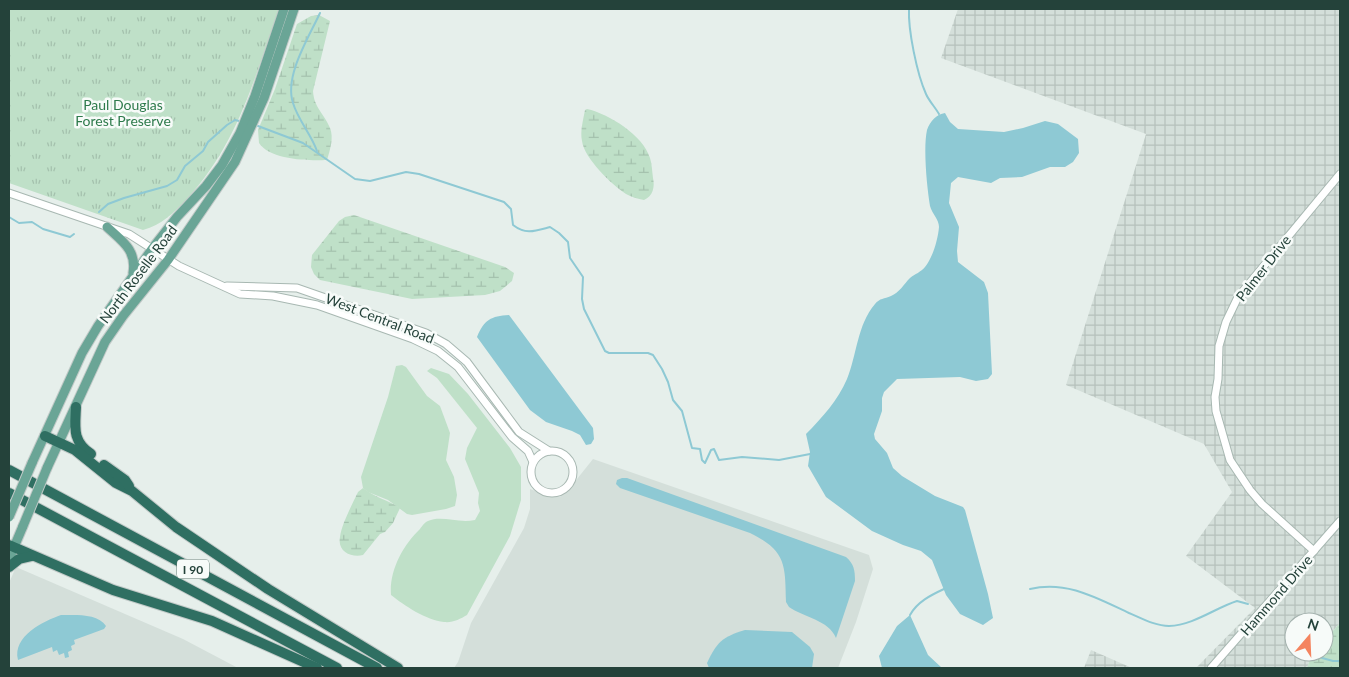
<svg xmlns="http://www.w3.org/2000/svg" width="1349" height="677" font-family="Lato,sans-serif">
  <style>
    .built { fill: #d4dfda }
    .industrial { fill: url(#industrial-grid) }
    .grass { fill: #bfe0c8 }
    .wetland { fill: url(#wetland-marsh) }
    .park { fill: url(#park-tufts) }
    .water { fill: #8ec9d4 }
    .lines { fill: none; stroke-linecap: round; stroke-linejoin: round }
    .stream { stroke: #8ec9d4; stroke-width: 2 }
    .minor-casing { stroke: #a8b8b2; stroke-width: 9 }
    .major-casing { stroke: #c2cac8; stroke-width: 11 }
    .highway-casing { stroke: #c2cac8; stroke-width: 12 }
    .minor { stroke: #fff; stroke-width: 7 }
    .major { stroke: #6aa596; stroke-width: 9 }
    .highway { stroke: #2f6f62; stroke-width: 10 }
    .major-bridge-casing { stroke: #c2cac8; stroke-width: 11; stroke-linecap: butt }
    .major-bridge { stroke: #6aa596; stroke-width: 9 }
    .labels { text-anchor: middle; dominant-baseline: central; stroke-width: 5; stroke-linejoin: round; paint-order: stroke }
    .shield { fill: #f7fbf9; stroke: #637a73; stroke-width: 1 }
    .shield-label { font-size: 12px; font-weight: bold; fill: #24423a }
    .park-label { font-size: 14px; fill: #2d7a4b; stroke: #f7fbf9 }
    .street-label { font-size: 14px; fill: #24423a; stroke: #f7fbf9 }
  </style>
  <defs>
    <pattern id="industrial-grid" width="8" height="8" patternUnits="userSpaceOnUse" patternTransform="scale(1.25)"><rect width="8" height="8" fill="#d4dfda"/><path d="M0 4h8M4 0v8" fill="none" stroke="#b6c1bc"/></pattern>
    <pattern id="wetland-marsh" width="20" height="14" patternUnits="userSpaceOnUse" patternTransform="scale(1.25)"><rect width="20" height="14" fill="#bfe0c8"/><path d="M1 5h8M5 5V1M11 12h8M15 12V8" fill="none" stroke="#a4c1ad"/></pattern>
    <pattern id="park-tufts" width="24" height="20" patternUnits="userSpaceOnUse" patternTransform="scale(1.25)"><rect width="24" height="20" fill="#bfe0c8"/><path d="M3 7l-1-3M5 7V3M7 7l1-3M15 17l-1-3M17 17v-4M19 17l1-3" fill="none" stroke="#a4c1ad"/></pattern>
  </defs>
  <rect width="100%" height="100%" fill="#e6efeb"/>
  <!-- built -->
  <g class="built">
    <path d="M593 459 869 555 873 569 856 622 838 668H454L458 662 471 623 524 528 530 509V489L551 497H560L569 489Z"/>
    <path d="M16 567 183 639 238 668H9V583Z"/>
  </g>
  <!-- industrial -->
  <g class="industrial">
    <path d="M958 9H1340V623L1324 641V622H1294V652H1314L1311 656 1307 668H1196L1255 608 1186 556 1232 492 1204 444 1066 385 1146 134 941 58Z"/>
    <path d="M1091 650 1132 668H1084Z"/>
  </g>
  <!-- grass -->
  <g class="grass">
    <path d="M402 365 406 367 427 396 440 406 450 433 446 460 454 477 457 495 455 506 446 509 412 515 407 514 388 500 368 492 363 488 361 477 388 397 396 366Z"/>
    <path d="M431 368 449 374 468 394 510 448 521 467V500L510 536 467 615C460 619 453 623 444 622 426 620 405 606 391 595 389 571 403 545 420 529 422 526 425 522 428 521 442 515 459 524 475 520L480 511 478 503 479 493 465 459 467 448 477 428 437 378 427 371Z"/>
  </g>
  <!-- wetland -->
  <g class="wetland">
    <path d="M319 15 330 21 313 91C314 108 324 113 330 128 334 138 330 150 327 160 309 161 270 160 259 143L258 130 275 89 297 24 311 16Z"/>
    <path d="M587 109C609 114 643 135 650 158 652 164 652 171 653 178 655 187 653 196 644 200 638 199 631 197 626 194 612 185 584 158 582 141 580 131 583 121 585 110Z"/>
    <path d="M354 215 505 267 514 273 512 281 500 291 485 295 412 299 320 280 314 274 311 267 312 255 339 221 345 217Z"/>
    <path d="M363 488C374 497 388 500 400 508L393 523 385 532 380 534 363 555C352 558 337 552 340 537 342 523 352 505 358 492Z"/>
    <path d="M1340 623V668H1307L1311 656 1314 652H1324V641Z"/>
  </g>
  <!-- park -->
  <path class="park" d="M9 9H279C254 79 238 144 186 200 173 213 162 225 143 230L9 183Z"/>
  <!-- water -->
  <g class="water">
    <path d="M945 113 950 122 958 129 1004 132 1023 128 1045 121 1058 124 1078 139 1079 153 1073 162 1065 167H1050L1022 177 1000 178 991 183 958 177 951 183 949 203 959 227 957 251 958 262 984 282 988 293 992 374 988 379 976 381 960 377 897 379 884 392 882 398V411L874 434 875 439 887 453 893 468 902 476 935 496 963 507 965 510 988 594 993 618 983 625 960 614 946 595 932 560 921 551 903 545 872 531 826 497 808 466 810 452 806 434C822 418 838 400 847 379 857 355 857 325 875 304 880 298 884 299 891 296 899 293 904 284 910 278 915 274 921 272 925 267 933 257 938 239 939 227 939 219 932 214 930 206 927 188 923 148 927 130 930 121 937 114 945 113Z"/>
    <path d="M509 315 593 428 594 439 591 444 586 445 580 435 572 431 546 422 530 410 477 337C484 320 491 316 509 315Z"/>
    <path d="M622 478H627L846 557C854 564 855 570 855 581L836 638C829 620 803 617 789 607L786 602C785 566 787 551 750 533L620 488 616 484 617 480Z"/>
    <path d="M61 615C75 615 98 613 106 626L104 629 74 640 75 644 71 646 72 650 68 652 69 657 65 658 64 653 59 655 57 650 53 652 52 647 18 660C12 636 44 621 61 615Z"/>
    <path d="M910 615 928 655 942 668H882L879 656 897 626Z"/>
    <path d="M745 630 792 632 810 647 814 654 812 668H709L707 663C717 642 722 637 745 630Z"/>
  </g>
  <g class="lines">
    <!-- stream -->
    <g class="stream">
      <path d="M909 9C908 30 917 74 926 94 929 101 935 107 939 114"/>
      <path d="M258 126 303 143 355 179 370 181 406 172 419 174 504 202 511 209 513 225C526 235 535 231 550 227L559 233 568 242 570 258 583 277 582 299 584 309 605 351 609 353H648L653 355 662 369 668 382 673 400 682 411 692 448 700 449 702 460 705 463 711 450 714 449 719 460 742 457 779 460 810 454"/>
      <path d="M317 151C311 134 298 120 293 103 284 76 309 37 320 13"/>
      <path d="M99 212 108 204 124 198 167 186 177 180 185 166 203 151 208 142 227 125 235 120 239 121"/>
      <path d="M9 217 19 223 32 222 43 229 70 237 74 234"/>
      <path d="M1030 589C1066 580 1097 598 1129 613 1141 618 1155 626 1169 626 1194 625 1215 608 1237 601L1248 604"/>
      <path d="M910 615C917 602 931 595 944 589"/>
      <path d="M1315 656 1333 661H1340"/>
    </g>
    <defs>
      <g id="minor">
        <path d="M9 193 129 234 179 266 240 294 273 296 317 305 413 339 438 351 458 367 512 437 528 451 533 462"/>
        <path d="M227 286 297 288 426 333 446 344 467 362 519 432 549 451"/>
        <circle cx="552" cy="472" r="21"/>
        <path d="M1314 551 1262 504 1250 490 1230 460 1216 411 1215 397 1218 379 1219 346 1226 322 1238 297 1340 174"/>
        <path d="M1211 668 1340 521"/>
      </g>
      <g id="major">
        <path d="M107 227C122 241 137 250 133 273"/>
        <path d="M32 463 82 353 98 326 152 249 177 217 206 186 222 165 240 133 255 96 284 9"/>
        <path d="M47 468 105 342 123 316 168 260 235 162 264 98 294 9"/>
        <path d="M9 559 23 526"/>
      </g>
      <g id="highway">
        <path d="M76 407C75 428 72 441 91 454"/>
        <path d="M45 436 75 450 116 483 132 491 176 527 268 589 398 668"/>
        <path d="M104 465 125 480 129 486"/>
        <path d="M9 470 377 668"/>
        <path d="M9 493 337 668"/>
        <path d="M9 545 113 590 212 621 317 668"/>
        <path d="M9 567 19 559 32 556"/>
      </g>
    </defs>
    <!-- minor casing -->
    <use href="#minor" class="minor-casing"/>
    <!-- major casing -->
    <use href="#major" class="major-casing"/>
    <!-- highway casing -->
    <use href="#highway" class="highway-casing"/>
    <!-- minor -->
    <use href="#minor" class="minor"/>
    <!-- major -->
    <use href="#major" class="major"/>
    <!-- highway -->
    <use href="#highway" class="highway"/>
    <defs>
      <g id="major-bridge">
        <path d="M9 517 32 463"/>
        <path d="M23 526 47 468"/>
      </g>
    </defs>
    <!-- major-bridge casing -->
    <use href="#major-bridge" class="major-bridge-casing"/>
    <!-- major-bridge -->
    <use href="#major-bridge" class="major-bridge"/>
  </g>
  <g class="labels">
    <!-- shield labels -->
    <rect class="shield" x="177" y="559.5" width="32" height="19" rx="4"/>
    <g class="shield-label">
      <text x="193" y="569">I 90</text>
    </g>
    <!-- park labels -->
    <g class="park-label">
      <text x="123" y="104">Paul Douglas<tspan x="123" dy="16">Forest Preserve</tspan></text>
    </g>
    <!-- street labels -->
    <g class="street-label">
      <text transform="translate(1263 268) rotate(-52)">Palmer Drive</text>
      <text transform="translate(138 274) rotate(-53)">North Roselle Road</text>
      <text transform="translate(380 318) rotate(21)">West Central Road</text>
      <text transform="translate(1276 595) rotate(-49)">Hammond Drive</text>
    </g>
  </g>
  <!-- border -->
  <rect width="1349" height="677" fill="none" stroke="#24423a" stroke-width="20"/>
  <!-- north arrow -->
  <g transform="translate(1309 637) rotate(19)"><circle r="24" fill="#f7fbf9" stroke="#a3b1ad"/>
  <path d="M0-4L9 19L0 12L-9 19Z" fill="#f4845f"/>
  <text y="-8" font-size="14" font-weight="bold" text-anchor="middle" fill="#24423a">N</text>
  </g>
</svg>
